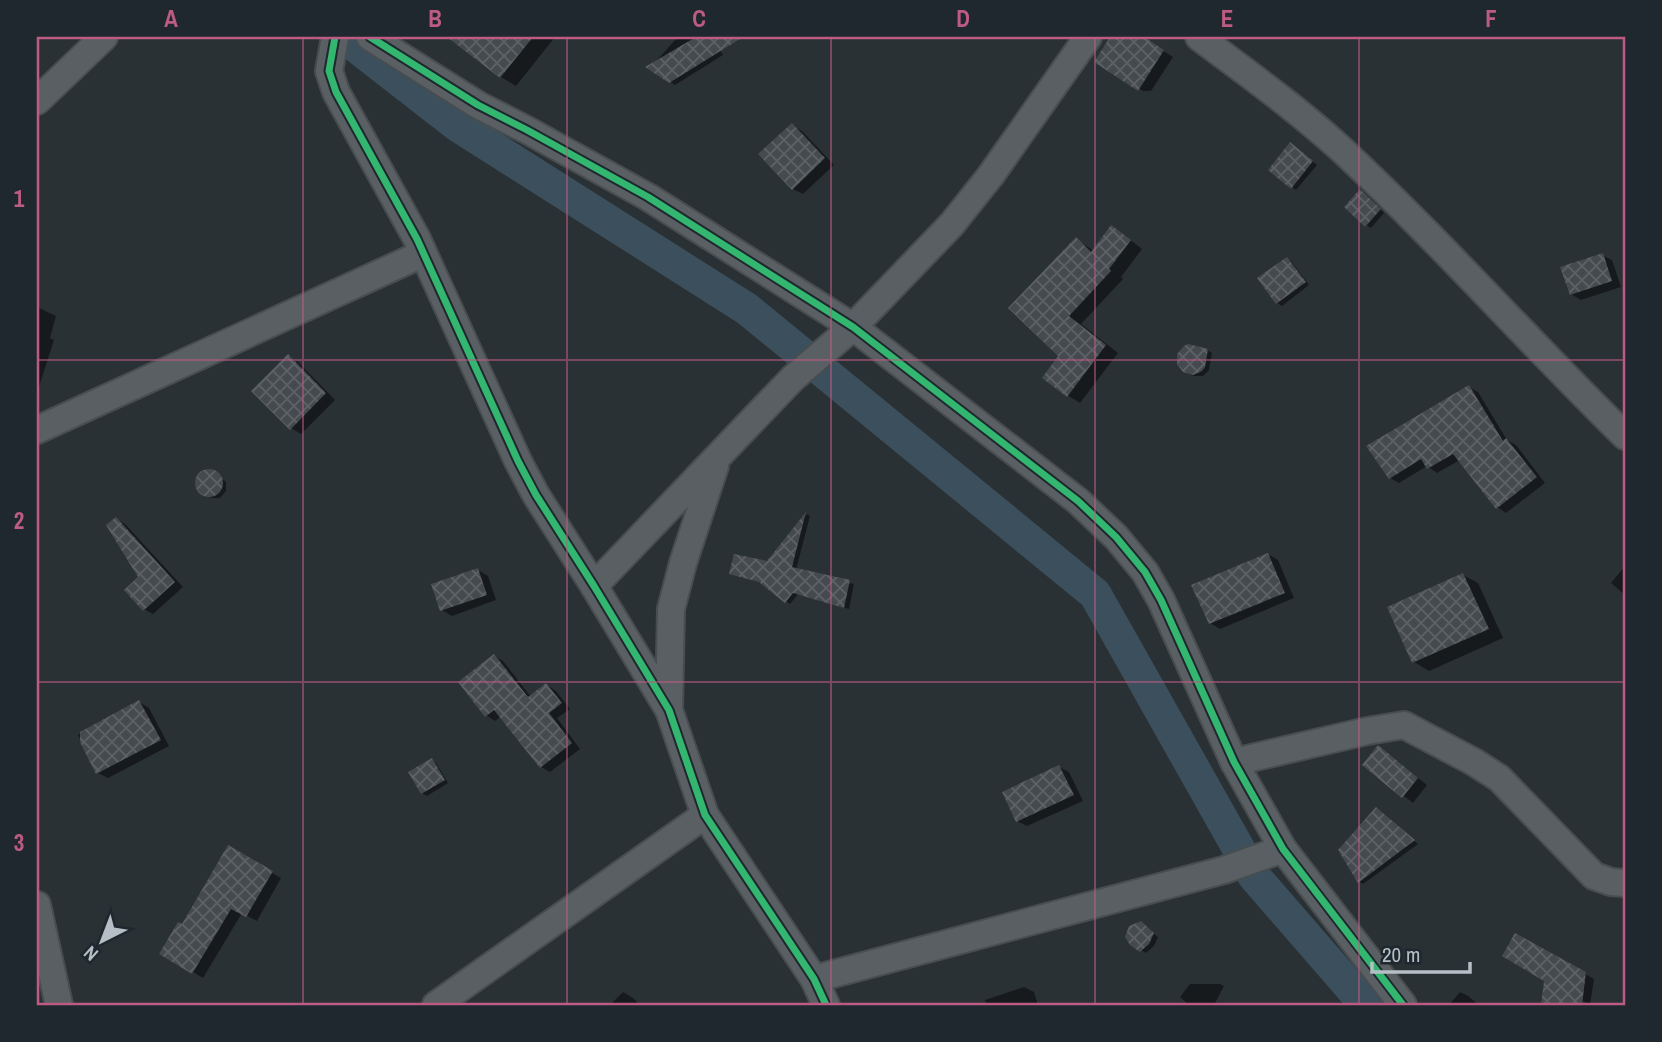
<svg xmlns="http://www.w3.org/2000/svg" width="1662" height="1042" font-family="'Archivo Narrow',sans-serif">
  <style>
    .shadow { fill: #0007 }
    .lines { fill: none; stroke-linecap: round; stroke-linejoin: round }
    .canal { stroke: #3b505c; stroke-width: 33 }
    .building { fill: url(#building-cross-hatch) }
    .street-casing { stroke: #484d50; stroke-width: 30 }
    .street { stroke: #5a5f63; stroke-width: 26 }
    .cycleway-casing { stroke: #1e282e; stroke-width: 11 }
    .cycleway { stroke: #33b770; stroke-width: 7 }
    .grid { fill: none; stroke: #bd5b85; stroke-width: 2; stroke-opacity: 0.55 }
    .neatline { fill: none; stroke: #bd5b85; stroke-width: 2.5 }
    .grid-label { font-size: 23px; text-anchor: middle; font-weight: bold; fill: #bd5b85 }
  </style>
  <defs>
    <pattern id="building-cross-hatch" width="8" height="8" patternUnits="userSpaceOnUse" patternTransform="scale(1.75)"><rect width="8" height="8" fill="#454a4e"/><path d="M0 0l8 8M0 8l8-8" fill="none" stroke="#5e6266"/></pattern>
  </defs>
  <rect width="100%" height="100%" fill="#2a3135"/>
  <!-- shadow -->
  <g class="shadow">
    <path d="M464 37H555L516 86 501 77 464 48 470 41Z"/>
    <path d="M674 37H712L723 55 675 85 650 68 676 39Z"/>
    <path d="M1112 37H1141L1173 57 1151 91H1143L1097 62Z"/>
    <path d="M792 125 802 131 834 165 803 194 793 189Z"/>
    <path d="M1295 147 1317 165 1296 190 1292 187Z"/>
    <path d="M1365 194 1384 213 1371 228 1366 225Z"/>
    <path d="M1124 235 1142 249 1121 277 1123 279 1081 324 1118 353 1080 403 1067 395 1061 356 1076 239 1094 251Z"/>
    <path d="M1602 255 1612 260 1621 287 1581 300 1571 294Z"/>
    <path d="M1287 259 1291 261 1309 285 1282 306 1277 303Z"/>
    <path d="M37 307 56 316 50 338 54 340 37 393Z"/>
    <path d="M1207 350 1212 353 1209 370 1203 376H1194L1189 373Z"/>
    <path d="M288 356 298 362 335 400 301 434 291 428Z"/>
    <path d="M1469 387 1478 392 1507 440 1516 445 1545 483 1506 513 1497 507 1460 460 1437 473 1427 466 1399 483 1390 478Z"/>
    <path d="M212 471 226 482V491L220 498H211L198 488V479L205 472Z"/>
    <path d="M807 514 810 516 796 570 854 584 849 609 798 594 790 604 763 583 736 575 767 563Z"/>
    <path d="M116 519 125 524 183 587 153 614 144 609 140 578Z"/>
    <path d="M1268 554 1278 560 1294 598 1220 629 1210 623Z"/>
    <path d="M1625 566V595L1611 583Z"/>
    <path d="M478 570 488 576 496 600 452 616 442 610Z"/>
    <path d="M1463 575 1478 583 1503 638 1429 671 1414 662Z"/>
    <path d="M494 656 503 661 531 697 547 685 556 691 570 709 557 718 580 749 550 772 541 767 501 716 495 721 486 715Z"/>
    <path d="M139 702 149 708 169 746 108 778 98 773 78 735Z"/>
    <path d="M1379 747 1427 785 1413 803 1365 765Z"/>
    <path d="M432 760 436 763 448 783 427 796 422 793Z"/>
    <path d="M1059 767 1069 772 1083 801 1027 826 1017 821Z"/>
    <path d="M1381 811 1418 844 1363 884 1359 881Z"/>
    <path d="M228 847 281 878 257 921 242 913 203 978 162 953 183 926Z"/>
    <path d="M1145 926 1158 937 1154 946 1146 953 1131 944Z"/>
    <path d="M1515 935 1594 979 1590 1005 1504 956Z"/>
    <path d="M1190 984H1220L1224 986 1214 1005H1189L1180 997Z"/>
    <path d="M1024 987 1034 992 1038 1005H987L985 1000Z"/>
    <path d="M623 992 633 998 640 1005H610Z"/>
    <path d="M1460 992 1468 996 1479 1005H1449Z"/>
  </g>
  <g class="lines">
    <!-- canal -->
    <path class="canal" d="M344 37 457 125 747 309 1095 594 1254 876 1366 1005"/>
  </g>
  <!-- building -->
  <g class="building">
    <path d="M447 37H533L500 78Z"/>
    <path d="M696 37H743L669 83 645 67Z"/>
    <path d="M1110 37H1144L1164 50 1138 91 1094 62Z"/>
    <path d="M792 123 825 158 792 190 758 154Z"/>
    <path d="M1290 142 1313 161 1291 189 1268 170Z"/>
    <path d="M1360 189 1381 209 1365 227 1344 207Z"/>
    <path d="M1111 225 1131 240 1109 269 1111 271 1069 316 1106 345 1067 397 1042 378 1058 356 1008 308 1076 237 1091 252Z"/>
    <path d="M1603 253 1612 281 1570 295 1560 267Z"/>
    <path d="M1287 257 1306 282 1276 304 1257 278Z"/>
    <path d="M1188 344 1208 349 1205 367 1202 371 1193 375 1183 372 1177 364V354L1184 346Z"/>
    <path d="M288 354 326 393 290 430 251 391Z"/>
    <path d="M1469 385 1503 441 1506 438 1537 477 1496 509 1453 454 1427 469 1421 459 1389 479 1366 446Z"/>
    <circle cx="209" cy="483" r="14"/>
    <path d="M806 512 792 567 850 580 844 608 793 593 785 603 759 582 729 574 734 554 767 561Z"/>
    <path d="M116 517 175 582 143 611 124 590 138 577 106 525Z"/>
    <path d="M1268 553 1285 593 1209 624 1191 585Z"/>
    <path d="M478 568 487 595 440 611 431 584Z"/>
    <path d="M1463 573 1489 629 1412 663 1387 607Z"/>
    <path d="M494 654 528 697 546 683 562 703 549 713 572 743 540 768 494 710 485 717 458 682Z"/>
    <path d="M139 700 161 740 96 774 80 742V732Z"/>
    <path d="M1378 745 1418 778 1402 798 1362 765Z"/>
    <path d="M432 758 445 780 421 794 408 772Z"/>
    <path d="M1059 765 1074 795 1016 822 1002 792Z"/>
    <path d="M1376 807 1415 840 1358 883 1338 850Z"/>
    <path d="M228 845 273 871 246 917 231 909 192 974 159 954 178 922 182 924Z"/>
    <path d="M1141 921 1154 933 1149 944 1140 952 1130 945 1125 937 1129 926Z"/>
    <path d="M1515 933 1586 972 1582 1005H1541L1544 981 1502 956Z"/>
  </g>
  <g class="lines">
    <defs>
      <g id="street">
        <path d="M335 37 329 71 336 92 417 239 518 461 536 495 594 586 669 710 705 815 814 979 826 1005"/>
        <path d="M370 37 478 105 527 130 648 197 853 327 1078 501 1116 537 1145 572 1161 600 1234 762 1283 849 1403 1005"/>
        <path d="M1199 37C1247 73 1296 108 1341 149 1440 241 1529 342 1625 436"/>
        <path d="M37 101 104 37"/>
        <path d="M37 430 422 254"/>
        <path d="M594 586 793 378 853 327 952 224 991 175 1088 37"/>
        <path d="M669 710 671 609 683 563 715 466"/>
        <path d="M1234 762 1367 731 1404 725 1474 762 1499 778 1594 876 1611 882 1625 883"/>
        <path d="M37 905 59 1005"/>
        <path d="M814 979 1224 870 1283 849"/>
        <path d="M436 1005 705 815"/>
      </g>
    </defs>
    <!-- street casing -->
    <use href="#street" class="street-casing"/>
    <!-- street -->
    <use href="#street" class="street"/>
    <defs>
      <g id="cycleway">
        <path d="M335 37 329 71 336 92 417 239 518 461 536 495 594 586 669 710 705 815 814 979 826 1005"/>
        <path d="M370 37 478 105 527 130 648 197 853 327 1078 501 1116 537 1145 572 1161 600 1234 762 1283 849 1403 1005"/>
      </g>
    </defs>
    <!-- cycleway casing -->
    <use href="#cycleway" class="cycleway-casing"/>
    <!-- cycleway -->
    <use href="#cycleway" class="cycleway"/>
  </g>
  <!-- grid -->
  <path class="grid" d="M303 37V1005M567 37V1005M831 37V1005M1095 37V1005M1359 37V1005M37 360H1625M37 682H1625"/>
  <!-- border -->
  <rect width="1662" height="1042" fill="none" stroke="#1e282e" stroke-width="77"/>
  <!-- north arrow -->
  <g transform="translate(102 941) rotate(222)" stroke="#1e282e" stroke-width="5" paint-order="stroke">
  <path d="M0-5L12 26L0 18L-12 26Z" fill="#b5bfc5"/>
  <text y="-10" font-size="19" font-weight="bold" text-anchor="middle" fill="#b5bfc5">N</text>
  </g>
  <!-- scale -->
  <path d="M1372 962v10h98v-10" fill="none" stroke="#b5bfc5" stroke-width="3.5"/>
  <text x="1382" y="962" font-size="21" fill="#b5bfc5" stroke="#1e282e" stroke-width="5" paint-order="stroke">20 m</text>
  <rect x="38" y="38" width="1586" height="966" class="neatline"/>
  <g class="grid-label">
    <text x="171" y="27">A</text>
    <text x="435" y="27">B</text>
    <text x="699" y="27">C</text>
    <text x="963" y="27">D</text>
    <text x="1227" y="27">E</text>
    <text x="1491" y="27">F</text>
    <text x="19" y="207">1</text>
    <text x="19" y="529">2</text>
    <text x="19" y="851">3</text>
  </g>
</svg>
